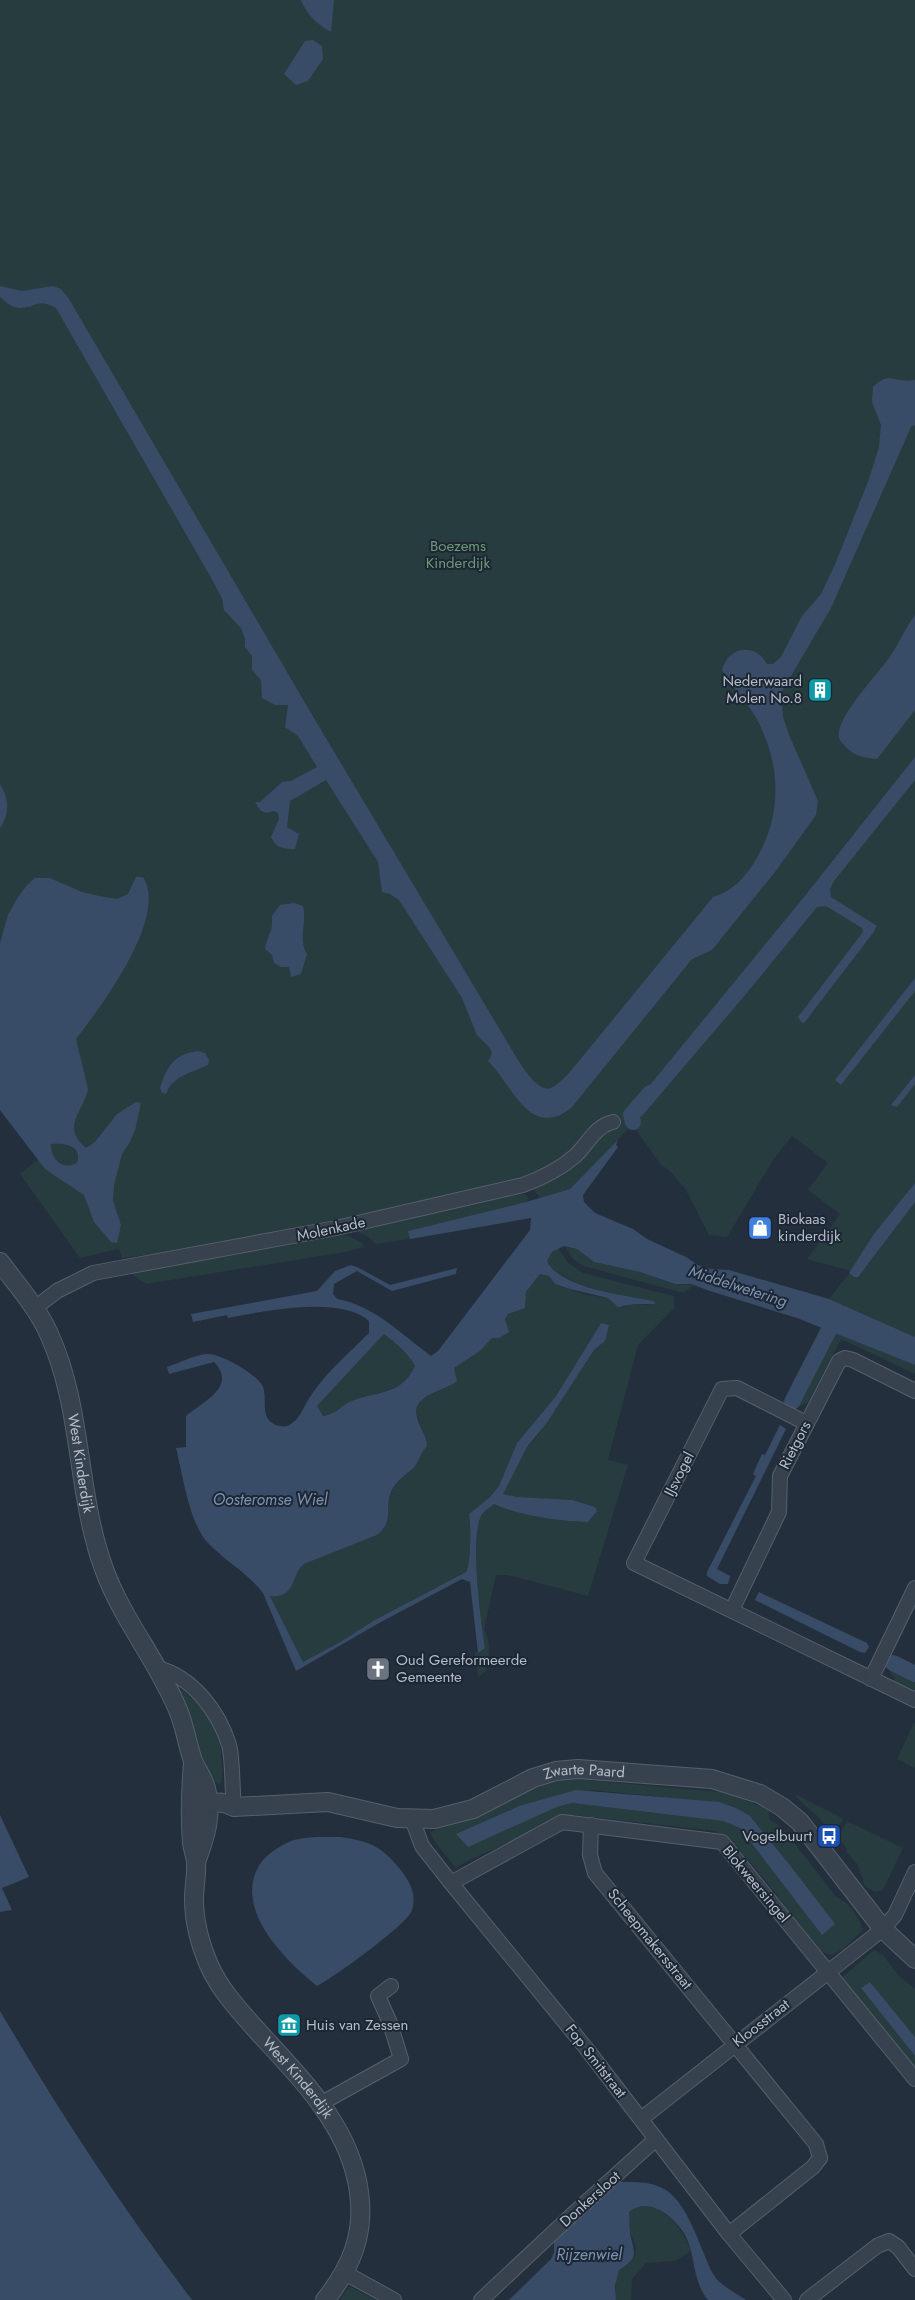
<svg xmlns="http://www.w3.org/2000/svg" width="915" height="2300" font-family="Jost,sans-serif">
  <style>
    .green { fill: #263c3f; fill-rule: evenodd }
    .water { fill: #394c67; fill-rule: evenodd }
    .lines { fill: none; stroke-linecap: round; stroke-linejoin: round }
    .canal { stroke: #394c67; stroke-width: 16 }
    .minor-casing { stroke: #565f6c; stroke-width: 16 }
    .tertiary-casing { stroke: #565f6c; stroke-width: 20 }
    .minor { stroke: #38414e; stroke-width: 14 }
    .tertiary { stroke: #38414e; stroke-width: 18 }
    .labels { text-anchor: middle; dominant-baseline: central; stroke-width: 4; stroke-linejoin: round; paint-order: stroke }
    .park-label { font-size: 15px; fill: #6b9a76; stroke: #1d2633 }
    .poi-label { font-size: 15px; fill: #b4bcc9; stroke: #1d2633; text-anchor: start }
    .street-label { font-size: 15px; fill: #b4bcc9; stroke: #1d2633 }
    .water-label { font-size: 16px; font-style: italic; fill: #7c92b1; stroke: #1d2633 }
  </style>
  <rect width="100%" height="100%" fill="#242f3e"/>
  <!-- green -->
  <g class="green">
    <path d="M0 0H915V1337L829 1299 851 1271 807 1259 840 1214 808 1190 828 1163 792 1136 773 1160 727 1237 709 1235 686 1190 670 1171 661 1165 632 1124 581 1182 580 1180 570 1189 540 1198 526 1179C391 1204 259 1243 122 1258L119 1249 80 1258 20 1174 40 1158 0 1109Z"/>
    <path d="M518 1192 526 1195 529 1199 526 1202 409 1231 410 1239 375 1244 369 1237 351 1228Z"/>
    <path d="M332 1233 346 1235 363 1243 364 1247 345 1252 146 1284 129 1272 242 1254Z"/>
    <path d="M566 1247 577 1249 594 1262 640 1272 675 1284 694 1285 685 1292H680L583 1266 572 1258Z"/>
    <path d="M559 1249 568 1263 583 1273 674 1296V1306L675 1307 638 1345 608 1460 628 1465 588 1596 508 1575H496L484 1629C491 1641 490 1657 486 1671L478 1677 475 1653 485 1648C481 1621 469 1536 482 1514 485 1510 491 1507 494 1504 520 1516 559 1521 588 1522L517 1497 502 1494 527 1447 536 1438 594 1350 605 1341 601 1323 556 1396 517 1443 499 1486 489 1498 469 1514C471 1524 471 1564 466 1572L373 1621 342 1641 303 1662 270 1595 298 1573 299 1568 304 1564 377 1535C395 1522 384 1510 391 1493 395 1480 409 1475 416 1464 421 1456 424 1447 427 1439 408 1402 415 1401 451 1386L454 1368 480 1351 492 1338H499L508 1332 505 1319 508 1314 525 1307 526 1292 540 1274 549 1276 555 1284 583 1294 608 1298 623 1307 635 1304 651 1305C627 1297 557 1284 547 1261L552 1252Z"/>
    <path d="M836 1333 915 1365V1374L841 1339 808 1402 800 1406 795 1404Z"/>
    <path d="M384 1334C396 1342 407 1352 415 1366 401 1394 380 1391 354 1400 347 1403 344 1408 338 1412 334 1414 328 1415 323 1416L316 1407Z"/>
    <path d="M851 1350 915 1381V1384L850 1351Z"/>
    <path d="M890 1664 898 1667V1670L915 1679V1693L894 1682 895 1678 892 1676 888 1667Z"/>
    <path d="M175 1684C202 1706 221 1726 222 1762 222 1770 223 1778 220 1785L206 1776Z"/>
    <path d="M914 1723H915V1768L897 1759Z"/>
    <path d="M572 1779 720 1792 736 1796 768 1810 770 1820 783 1828 836 1897C850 1903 858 1915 863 1930L843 1949 832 1955 819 1951C791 1916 752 1855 716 1831L573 1815 469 1860 456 1868 437 1845 430 1833C464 1812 533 1782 572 1779ZM593 1790 652 1796 750 1816 793 1869 834 1924 822 1934 740 1828 723 1821 572 1803 457 1834 519 1806Z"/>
    <path d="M797 1795 842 1818 843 1820 833 1835 818 1817 796 1797Z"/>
    <path d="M847 1821 903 1848 883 1890 875 1892 865 1886 857 1864 846 1851 847 1850 843 1843 840 1844 836 1840Z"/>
    <path d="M874 1950 883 1955 898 1975 915 1989V2037L870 1982 861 1988 915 2056V2074L839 1980Z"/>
    <path d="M646 2205C669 2211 683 2230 691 2251L675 2261 646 2263 632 2279 631 2300H616V2277L619 2269 628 2265 635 2255 636 2247 630 2232 629 2212 636 2206Z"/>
    <path d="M350 2286 375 2300H339Z"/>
  </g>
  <!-- water -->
  <g class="water">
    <path d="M301 0H334L331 32C318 25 307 15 301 0Z"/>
    <path d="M313 40 322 46 323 59 308 81 296 85 284 74 305 41Z"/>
    <path d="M0 286 22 291 53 286 61 289 69 299 308 708 503 1035C511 1047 534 1095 551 1088 562 1083 571 1070 579 1061L713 897C734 891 749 873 759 854 783 810 780 760 755 716 746 700 731 687 722 670 728 647 755 642 767 664H773L781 657 802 616 821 594 836 562 869 479 879 447 881 425 872 402 873 387C890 370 895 384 915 380V425L911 427 831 608 781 693 783 717 789 735 818 801 816 815 775 872 712 950 692 959 572 1107C530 1142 512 1084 488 1061L492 1054 490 1048 477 1035 462 998 399 900 390 894 382 892 378 862 326 780 290 801 287 827 299 834 295 849C283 849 276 848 271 837L279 819 278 813 274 811 266 813 260 810 255 802H260L282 782 291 781 317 767 298 736 285 727 288 705H275L262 698 261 680 252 670V656L245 647V639L241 628 224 610 222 598 210 576 56 308C37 298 38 307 21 308 13 309 6 302 0 297Z"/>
    <path d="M915 615V710L877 759C865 758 854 756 846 747 843 744 840 741 839 738 835 718 878 674 889 658 899 644 905 628 915 615Z"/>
    <path d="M915 757V780L834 881 830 889 831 897 877 926 873 933 804 1023 801 1022 798 1017 863 932 862 928 826 906 817 907 746 994 641 1117 632 1107 804 897Z"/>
    <path d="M0 784C9 798 10 814 0 828Z"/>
    <path d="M136 877H143C169 917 100 1008 76 1039L88 1089C84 1111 60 1126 86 1148L95 1142 117 1114 136 1102 141 1103 135 1130 130 1142 122 1154 114 1185 113 1201 121 1225 117 1243 111 1242 94 1222 84 1195 45 1169 0 1110V943L8 915 18 897 27 885 35 878H50L82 892 99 896 117 899 128 894ZM51 1144C64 1143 83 1145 77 1163 62 1171 50 1158 51 1144Z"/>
    <path d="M294 903 303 906C307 923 298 939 307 954L301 974 291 977 289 967H281L274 963 272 955 265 949C268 933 273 934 272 916L280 905Z"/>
    <path d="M915 978V991L841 1085 835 1080Z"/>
    <path d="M198 1051 205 1053 209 1060 208 1065C193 1072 172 1076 166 1094L162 1093 160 1088C167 1066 174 1054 198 1051Z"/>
    <path d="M915 1075V1084L897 1107 891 1105Z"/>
    <path d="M618 1140 616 1145 618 1147 583 1195 584 1202 595 1213 633 1229 647 1239 686 1257 698 1265 711 1269 729 1270 829 1299 915 1337V1365L797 1318 710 1291 691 1284H675L640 1272 594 1262 577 1249 564 1246 552 1252 547 1261C559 1288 627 1296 654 1301L655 1304H635L618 1307 608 1298 570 1289 555 1284 549 1276 540 1274 526 1292 525 1308 508 1314 505 1319 509 1332 499 1338H492L480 1351 454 1368 457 1381C445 1392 411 1394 417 1417 419 1427 427 1435 427 1446 421 1452 420 1459 415 1466 407 1475 396 1480 391 1492 384 1509 395 1521 377 1535L304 1564C291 1574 296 1599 270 1596L303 1662 342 1641 373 1621 466 1572C471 1564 471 1524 469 1514L489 1498 499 1486 517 1443 556 1396 601 1323 609 1325 605 1341 594 1350 546 1424 527 1447 503 1494 517 1497 572 1500 595 1507 597 1511 588 1522C559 1521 520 1516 494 1504 491 1507 485 1510 482 1514 469 1536 481 1621 485 1648L478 1653 470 1582 462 1579 379 1623 296 1671 263 1593C248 1573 225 1561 208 1543 189 1523 183 1475 176 1448L186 1447V1416C202 1402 238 1387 214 1362L169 1374 167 1367C177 1364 197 1354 207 1354 220 1353 256 1374 262 1385 269 1397 258 1418 276 1425 279 1426 284 1427 287 1426 300 1421 303 1407 310 1397 326 1372 349 1353 369 1333V1321C341 1295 263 1311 228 1318L227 1315 193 1322 191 1314 317 1291 335 1271 351 1265 359 1268 390 1285 457 1268 456 1274 392 1291 357 1271 334 1284 333 1294 337 1299C375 1306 401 1334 431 1356L438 1351 530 1230 531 1218 410 1239 408 1231 526 1202 570 1189ZM384 1334C396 1343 407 1352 415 1366 401 1395 379 1391 354 1400 340 1405 340 1413 323 1416L317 1406Z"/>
    <path d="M915 1183V1202L858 1277H854L849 1273 874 1234Z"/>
    <path d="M780 1425 786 1429 717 1569 730 1576 728 1584H720L707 1576V1572L756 1476 753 1474 762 1454 765 1455Z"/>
    <path d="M759 1592 867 1643 869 1647 865 1653 860 1652 755 1600Z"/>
    <path d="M901 1663 915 1669V1679L898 1670 899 1665Z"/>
    <path d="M576 1790 719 1802 736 1808 750 1816 793 1869 835 1924 822 1935 740 1828 723 1821 572 1803 557 1807 468 1847 456 1834 519 1806Z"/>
    <path d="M0 1815 29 1877 2 1888 12 1910 0 1912Z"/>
    <path d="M340 1837C369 1841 381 1846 399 1868 409 1880 417 1893 412 1910 408 1924 333 1978 317 1986 285 1960 232 1909 260 1864 267 1854 282 1844 294 1840 309 1836 325 1837 340 1837Z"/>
    <path d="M870 1982 915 2037V2056L861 1988Z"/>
    <path d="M0 2011C59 2111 122 2208 192 2300H0Z"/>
    <path d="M618 2182C633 2182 646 2181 660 2187 688 2198 700 2250 713 2274 719 2285 736 2293 746 2300H708C692 2281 696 2255 685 2235 675 2217 648 2195 629 2212 630 2219 629 2226 630 2233 634 2252 640 2258 619 2270L615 2286 616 2300H509L551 2259 554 2252V2239Z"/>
  </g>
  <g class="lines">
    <!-- canal -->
    <g class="canal">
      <path d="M633 1122 631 1115 650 1093"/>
      <path d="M792 1402 835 1318"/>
      <path d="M893 1663 915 1674"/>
    </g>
    <defs>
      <g id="minor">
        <path d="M35 1308 57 1291 93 1273 336 1228 523 1185C542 1178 560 1169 575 1156 588 1144 595 1126 613 1122"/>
        <path d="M806 1423 737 1388 722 1389 634 1563 915 1700"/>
        <path d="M732 1610 779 1512 780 1476 839 1361 845 1358 853 1360 915 1391"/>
        <path d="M157 1668C192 1676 219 1712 229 1745 233 1758 232 1792 234 1807"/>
        <path d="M871 1679 915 1588"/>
        <path d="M412 1819 422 1846 451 1883 586 2048 729 2234 784 2300"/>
        <path d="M591 1825 590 1855 595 1873 816 2144 820 2158 813 2167 729 2234"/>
        <path d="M451 1883 562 1822 722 1842 915 2079"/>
        <path d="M320 2104 401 2059 390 2023 378 1996 391 1986"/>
        <path d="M641 2119 883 1929 895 1915 915 1872"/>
        <path d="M345 2273 394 2300"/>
        <path d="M481 2300 574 2213 656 2139"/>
        <path d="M807 2300 877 2246 889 2241 898 2247 915 2269"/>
      </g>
      <g id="tertiary">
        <path id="s1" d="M0 1262C17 1285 37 1307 49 1334 83 1408 76 1493 104 1569 122 1619 158 1661 178 1710 185 1726 187 1744 193 1761 197 1770 203 1778 206 1788 213 1814 205 1838 196 1862"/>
        <path id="s2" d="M193 1763C191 1787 190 1819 192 1843 193 1849 195 1855 196 1861 197 1874 194 1887 194 1899 194 1922 200 1944 209 1965 219 1988 237 2008 253 2026 297 2075 350 2124 359 2192 365 2234 351 2268 325 2300"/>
        <path id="s3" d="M193 1810C207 1803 219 1799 234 1807L328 1802 397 1818 434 1819 473 1809 533 1778 556 1771 578 1769 712 1779 760 1794 782 1807 800 1822 883 1929 915 1959"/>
      </g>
    </defs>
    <!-- minor casing -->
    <use href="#minor" class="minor-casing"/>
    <!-- tertiary casing -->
    <use href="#tertiary" class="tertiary-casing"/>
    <!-- minor -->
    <use href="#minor" class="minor"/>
    <!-- tertiary -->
    <use href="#tertiary" class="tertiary"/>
  </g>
  <!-- icons -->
  <defs>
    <symbol id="building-square" viewBox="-11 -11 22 22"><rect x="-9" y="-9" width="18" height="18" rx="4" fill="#0f9aa8" stroke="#1d2633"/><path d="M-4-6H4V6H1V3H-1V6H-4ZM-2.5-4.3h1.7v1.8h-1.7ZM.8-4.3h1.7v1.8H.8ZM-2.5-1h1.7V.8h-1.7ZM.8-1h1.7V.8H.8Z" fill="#fff"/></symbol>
    <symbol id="shop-square" viewBox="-11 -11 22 22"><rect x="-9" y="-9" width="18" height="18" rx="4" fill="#3f7fe0" stroke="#1d2633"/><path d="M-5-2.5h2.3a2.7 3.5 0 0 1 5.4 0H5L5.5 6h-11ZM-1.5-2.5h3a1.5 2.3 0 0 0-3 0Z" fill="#fff"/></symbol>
    <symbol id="church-square" viewBox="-11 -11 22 22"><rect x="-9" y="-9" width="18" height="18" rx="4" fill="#6b7280" stroke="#1d2633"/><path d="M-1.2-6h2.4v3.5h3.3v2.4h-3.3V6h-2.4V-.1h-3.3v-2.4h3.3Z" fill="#fff"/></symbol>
    <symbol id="bus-square" viewBox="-11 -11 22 22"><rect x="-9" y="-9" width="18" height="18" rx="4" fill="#1a4fb4" stroke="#1d2633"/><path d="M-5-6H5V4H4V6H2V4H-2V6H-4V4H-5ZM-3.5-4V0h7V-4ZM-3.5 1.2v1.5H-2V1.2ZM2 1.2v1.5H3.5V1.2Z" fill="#fff"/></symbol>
    <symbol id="museum-square" viewBox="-11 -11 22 22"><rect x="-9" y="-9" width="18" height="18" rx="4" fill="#0f9aa8" stroke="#1d2633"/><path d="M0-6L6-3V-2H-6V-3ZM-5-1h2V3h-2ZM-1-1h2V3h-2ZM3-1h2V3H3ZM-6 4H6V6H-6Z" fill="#fff"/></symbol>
  </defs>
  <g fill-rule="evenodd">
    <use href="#building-square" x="806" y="676" width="28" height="28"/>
    <use href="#shop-square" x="746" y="1214" width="28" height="28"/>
    <use href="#church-square" x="364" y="1655" width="28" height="28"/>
    <use href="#bus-square" x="815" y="1822" width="28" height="28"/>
    <use href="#museum-square" x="275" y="2011" width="28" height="28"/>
  </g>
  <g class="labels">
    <!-- park labels -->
    <g class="park-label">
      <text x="458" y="546">Boezems<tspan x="458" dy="17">Kinderdijk</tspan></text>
    </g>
    <!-- poi labels -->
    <g class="poi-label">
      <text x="802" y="681" text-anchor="end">Nederwaard<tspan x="802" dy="17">Molen No.8</tspan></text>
      <text x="778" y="1219">Biokaas<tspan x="778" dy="17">kinderdijk</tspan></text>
      <text x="396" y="1660">Oud Gereformeerde<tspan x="396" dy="17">Gemeente</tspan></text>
      <text x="812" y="1836" text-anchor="end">Vogelbuurt</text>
      <text x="306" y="2025">Huis van Zessen</text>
    </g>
    <!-- street labels -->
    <g class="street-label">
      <text transform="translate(331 1229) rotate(-12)">Molenkade</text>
      <text transform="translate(795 1445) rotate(-63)">Rietgors</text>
      <text stroke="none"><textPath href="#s1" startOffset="221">West Kinderdijk</textPath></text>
      <text transform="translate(679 1474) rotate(-63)">IJsvogel</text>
      <text stroke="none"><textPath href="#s3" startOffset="405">Zwarte Paard</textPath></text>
      <text transform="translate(756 1884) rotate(50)">Blokweersingel</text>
      <text transform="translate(650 1939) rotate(51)">Scheepmakersstraat</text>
      <text transform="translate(761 2023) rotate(-38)">Kloosstraat</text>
      <text transform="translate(596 2061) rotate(52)">Fop Smitstraat</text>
      <text stroke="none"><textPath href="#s2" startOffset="349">West Kinderdijk</textPath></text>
      <text transform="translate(590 2199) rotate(-42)">Donkersloot</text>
    </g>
    <!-- water labels -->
    <g class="water-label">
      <text transform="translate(738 1286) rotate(18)">Middelwetering</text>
      <text x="270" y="1499">Oosteromse Wiel</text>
      <text x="589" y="2254">Rijzenwiel</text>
    </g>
  </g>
</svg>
